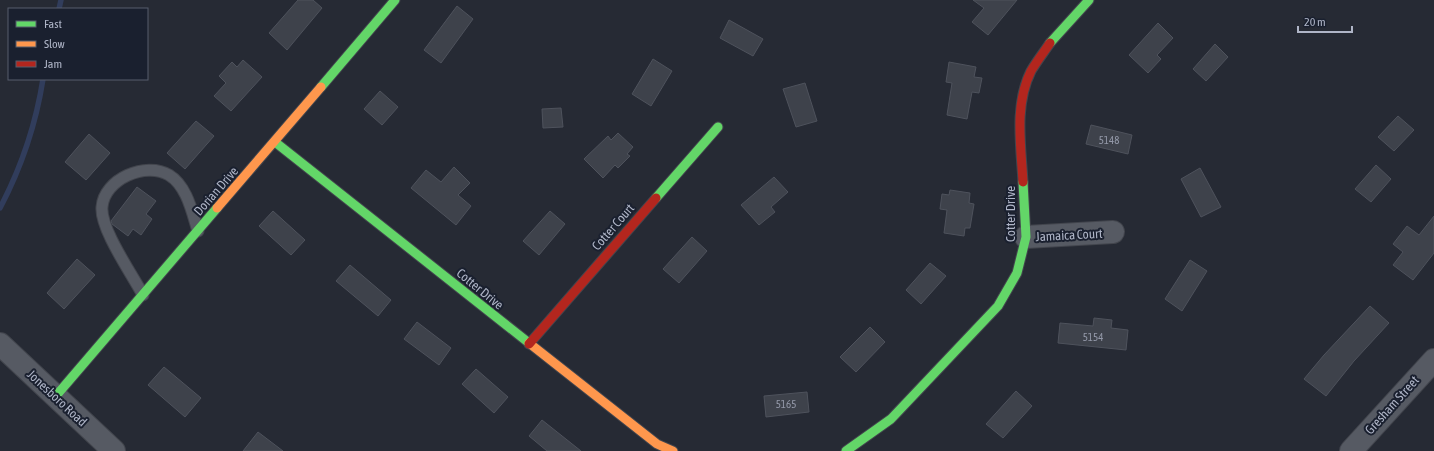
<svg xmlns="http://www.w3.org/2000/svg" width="1434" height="451" font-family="'Asap Condensed',sans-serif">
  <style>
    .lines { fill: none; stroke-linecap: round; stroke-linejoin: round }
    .stream { stroke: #313d5c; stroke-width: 5.5 }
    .building { fill: #3e424b; stroke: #4e525c }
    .lane-casing { stroke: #42454d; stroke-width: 13 }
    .street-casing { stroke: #42454d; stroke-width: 24 }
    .fast-casing { stroke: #42454d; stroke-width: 11 }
    .slow-casing { stroke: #42454d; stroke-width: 11 }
    .jam-casing { stroke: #42454d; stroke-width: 11 }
    .lane { stroke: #565a63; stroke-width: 11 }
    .street { stroke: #565a63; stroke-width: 22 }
    .fast { stroke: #63d668; stroke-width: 9 }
    .slow { stroke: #ff974d; stroke-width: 9 }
    .jam { stroke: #b3261e; stroke-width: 9 }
    .labels { text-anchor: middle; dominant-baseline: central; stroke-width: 4; stroke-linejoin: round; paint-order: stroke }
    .number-label { font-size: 11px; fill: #9398a8 }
    .street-label { font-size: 13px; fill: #afb5c7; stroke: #1a202f }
  </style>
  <rect width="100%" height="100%" fill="#262a34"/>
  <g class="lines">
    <!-- stream -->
    <g class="stream">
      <path d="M59 9 61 0"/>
      <path d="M0 208C21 168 36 124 43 79"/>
    </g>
  </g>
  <!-- building -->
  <g class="building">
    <path d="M298 0H313L322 8 287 50 269 33Z"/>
    <path d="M973 0H1017L988 35 972 22 984 8Z"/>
    <path d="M457 6 473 19 441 63 424 50Z"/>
    <path d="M729 20 763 39 753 56 720 38Z"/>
    <path d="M1158 23 1173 38 1157 55 1161 59 1148 73 1129 55Z"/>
    <path d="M1215 44 1228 57 1206 81 1193 69Z"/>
    <path d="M653 59 672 71 651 106 632 94Z"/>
    <path d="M243 60 262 77 231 111 214 96 226 83 219 76 232 62 237 67Z"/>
    <path d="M949 62 976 67 974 77 982 78 979 93 972 92 967 119 947 115 952 83 946 82Z"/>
    <path d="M805 83 817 121 796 127 783 89Z"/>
    <path d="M380 91 398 107 382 125 364 109Z"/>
    <path d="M561 108 563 127 543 128 542 109Z"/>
    <path d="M1398 116 1414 130 1394 151 1378 137Z"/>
    <path d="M196 121 214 136 185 169 167 153Z"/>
    <path d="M1091 125 1132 135 1128 154 1086 144Z"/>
    <path d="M618 133 633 147 627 154 630 156 618 168 615 165 603 178 584 159 608 136 611 140Z"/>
    <path d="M89 134 110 153 86 180 65 162Z"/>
    <path d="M1376 165 1391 179 1371 202 1355 189Z"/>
    <path d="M454 167 470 183 458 195 471 206 456 225 411 188 426 170 441 182Z"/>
    <path d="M1200 168 1221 207 1201 217 1181 179Z"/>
    <path d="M774 177 788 192 771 207 775 212 759 225 741 205Z"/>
    <path d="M137 187 156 201 146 214 152 219 141 235 133 229 128 236 112 224 111 221Z"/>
    <path d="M950 190 970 193 969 203 974 204 970 228H965L964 236 944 233 947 210 940 209 942 194 949 195Z"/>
    <path d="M273 211 305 240 291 255 259 226Z"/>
    <path d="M550 211 565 224 539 255 523 241Z"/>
    <path d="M1434 216V253L1413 280 1393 265 1403 252 1393 244 1407 226 1419 235Z"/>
    <path d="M692 237 707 251 679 283 663 269Z"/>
    <path d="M77 259 95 275 64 309 47 293Z"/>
    <path d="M1190 260 1207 271 1182 311 1165 299Z"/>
    <path d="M930 263 946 276 921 304 906 290Z"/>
    <path d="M350 265 391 300 378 316 336 281Z"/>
    <path d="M1370 306 1389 323 1354 361 1326 396 1304 379 1324 355Z"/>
    <path d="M1094 318 1112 320 1111 328 1128 330 1126 350 1058 343 1060 323 1093 326Z"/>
    <path d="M417 322 451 348 439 365 404 339Z"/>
    <path d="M870 327 885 342 856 372 840 357Z"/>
    <path d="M164 367 201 398 185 417 148 385Z"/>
    <path d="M476 369 508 397 494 413 462 384Z"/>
    <path d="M1016 391 1032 406 1003 438 986 424Z"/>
    <path d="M807 392 809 412 766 417 764 396Z"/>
    <path d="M542 420 581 451H547L529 436Z"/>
    <path d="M258 432 283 451H243Z"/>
  </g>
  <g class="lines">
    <defs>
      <path id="lane" d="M143 295C132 274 100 229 102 207 104 179 146 161 169 175 187 186 192 212 198 231"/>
      <g id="street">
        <path d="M1026 237 1113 232"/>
        <path d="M0 344 114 451"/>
        <path d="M1351 451 1434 360"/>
      </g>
      <g id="fast">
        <path d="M1050 43 1089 0"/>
        <path d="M321 87 395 0"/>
        <path d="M275 142 529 343"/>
        <path d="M656 198 718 127"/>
        <path d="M55 397 217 208"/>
        <path d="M846 451 891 419 998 306 1017 273 1026 237 1023 182"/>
      </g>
      <g id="slow">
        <path d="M217 208 321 87"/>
        <path d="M529 343 657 444 673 451"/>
      </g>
      <g id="jam">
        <path d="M1023 182C1021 146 1014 105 1031 71 1037 61 1044 52 1050 43"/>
        <path d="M529 344 656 198"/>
      </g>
    </defs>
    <!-- lane casing -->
    <use href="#lane" class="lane-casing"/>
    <!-- street casing -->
    <use href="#street" class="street-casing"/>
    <!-- fast casing -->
    <use href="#fast" class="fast-casing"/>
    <!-- slow casing -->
    <use href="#slow" class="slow-casing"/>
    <!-- jam casing -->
    <use href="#jam" class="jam-casing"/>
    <!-- lane -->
    <use href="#lane" class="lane"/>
    <!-- street -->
    <use href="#street" class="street"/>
    <!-- fast -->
    <use href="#fast" class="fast"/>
    <!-- slow -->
    <use href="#slow" class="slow"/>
    <!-- jam -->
    <use href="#jam" class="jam"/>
  </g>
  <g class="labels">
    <!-- number labels -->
    <g class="number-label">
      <text x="1109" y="140">5148</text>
      <text x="1093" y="337">5154</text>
      <text x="786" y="404">5165</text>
    </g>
    <!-- street labels -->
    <g class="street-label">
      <text transform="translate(216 191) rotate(-49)">Dorian Drive</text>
      <text transform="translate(1010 214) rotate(-90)">Cotter Drive</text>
      <text transform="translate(613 227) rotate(-49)">Cotter Court</text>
      <text transform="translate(1069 235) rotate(-3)">Jamaica Court</text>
      <text transform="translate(480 289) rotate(39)">Cotter Drive</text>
      <text transform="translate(57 398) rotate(43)">Jonesboro Road</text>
      <text transform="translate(1392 405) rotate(-48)">Gresham Street</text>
    </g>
  </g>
  <!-- legend -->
  <rect x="8" y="8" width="140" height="72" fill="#1a202f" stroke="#565c6c"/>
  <rect x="16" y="21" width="20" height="6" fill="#63d668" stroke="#565c6c"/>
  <text x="44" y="28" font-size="12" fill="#afb5c7">Fast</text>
  <rect x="16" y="41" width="20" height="6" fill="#ff974d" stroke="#565c6c"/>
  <text x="44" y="48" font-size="12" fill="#afb5c7">Slow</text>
  <rect x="16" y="61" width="20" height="6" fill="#b3261e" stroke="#565c6c"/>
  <text x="44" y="68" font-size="12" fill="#afb5c7">Jam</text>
  <!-- scale -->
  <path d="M1298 26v6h54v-6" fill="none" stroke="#afb5c7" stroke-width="2"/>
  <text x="1304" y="26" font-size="12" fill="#afb5c7" stroke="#1a202f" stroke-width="3" paint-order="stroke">20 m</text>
</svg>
